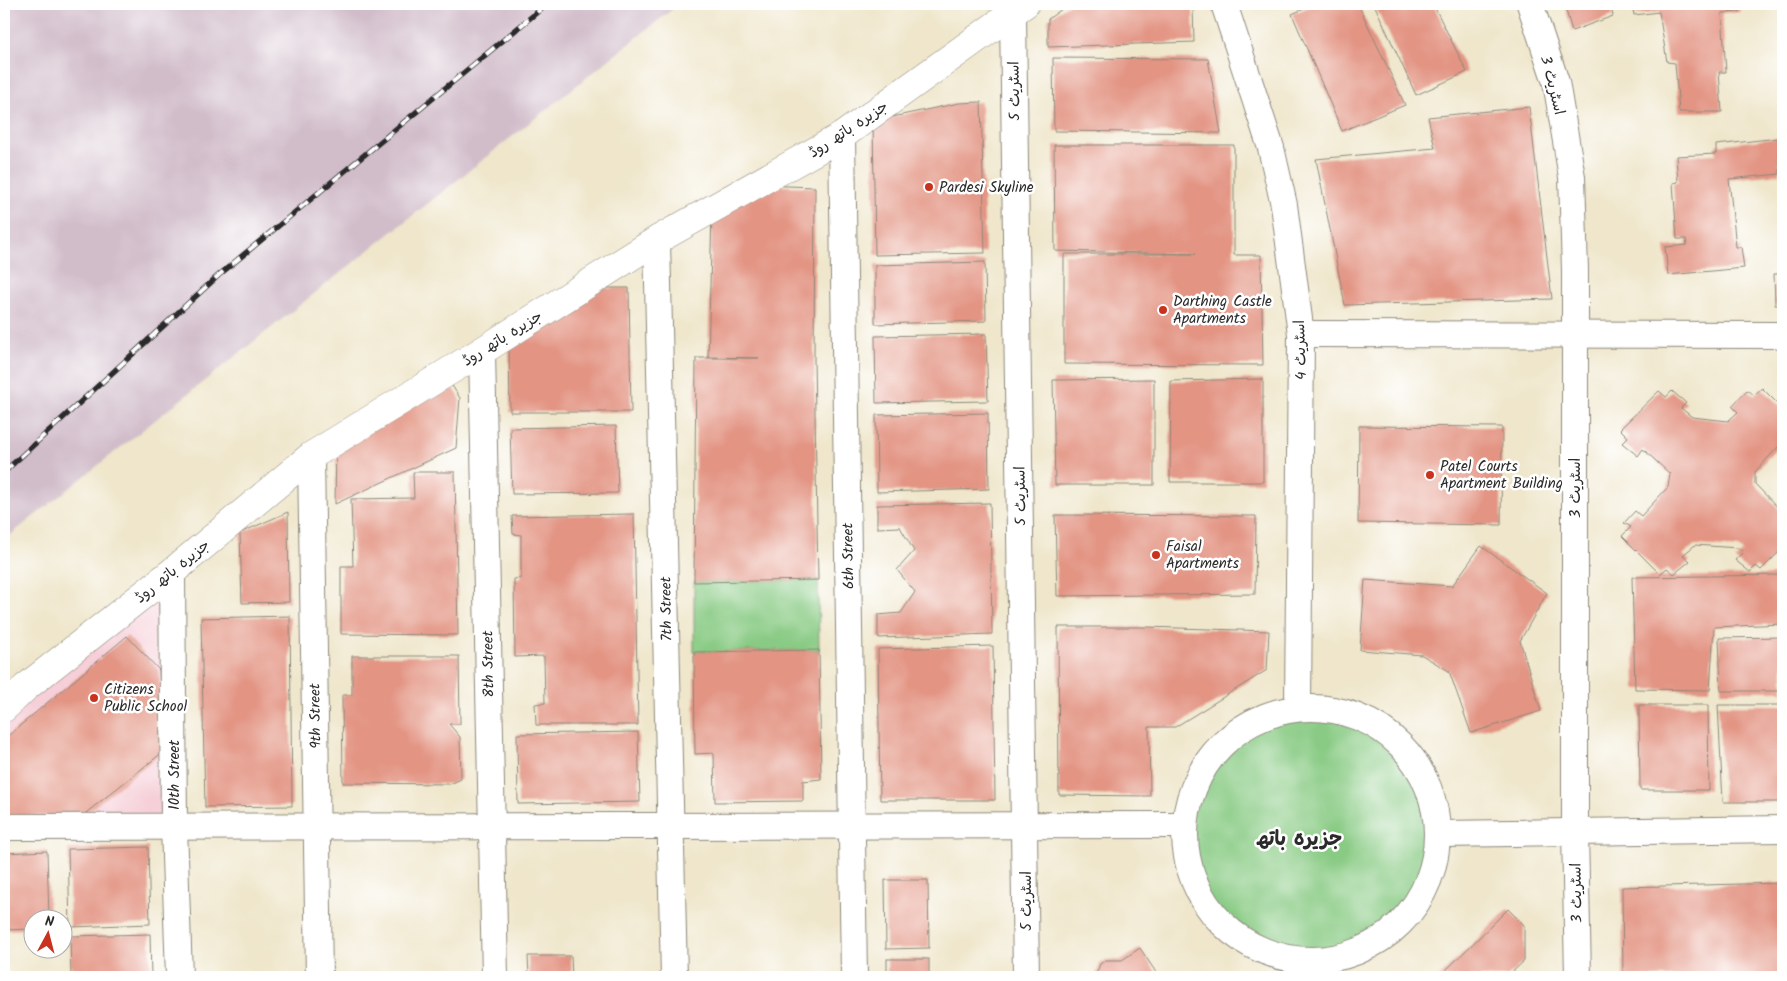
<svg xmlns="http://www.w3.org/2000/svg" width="1787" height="981" viewBox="0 0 1787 981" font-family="Kalam,'Playpen Sans Arabic',sans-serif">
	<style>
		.built { fill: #f6cfd8 }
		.industrial { fill: #d1bdca }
		.green { fill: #89cb84; stroke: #5a7b58 }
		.building { fill: #e39483 }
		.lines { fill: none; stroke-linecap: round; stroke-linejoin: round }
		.minor-casing { stroke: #8d887b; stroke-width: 28 }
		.tertiary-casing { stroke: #8d887b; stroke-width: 29 }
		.minor { stroke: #fff; stroke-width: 26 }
		.tertiary { stroke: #fff; stroke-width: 28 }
		.rail-casing { stroke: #2b2b2b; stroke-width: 5.5 }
		.rail { stroke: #fff; stroke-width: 4; stroke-dasharray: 11; stroke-linecap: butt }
		.poi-dot { fill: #c8321e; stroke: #fff; stroke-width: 2 }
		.labels { text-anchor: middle; stroke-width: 5; stroke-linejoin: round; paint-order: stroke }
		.street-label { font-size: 15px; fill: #2b2b2b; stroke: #fff }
		.poi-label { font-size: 15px; fill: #2b2b2b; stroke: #fff; text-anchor: start }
		.district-label { font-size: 20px; font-weight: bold; fill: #2b2b2b; stroke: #fff }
	</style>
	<rect width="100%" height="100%" fill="#fff"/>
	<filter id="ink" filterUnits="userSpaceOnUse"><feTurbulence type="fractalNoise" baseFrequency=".02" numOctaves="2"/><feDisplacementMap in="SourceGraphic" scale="10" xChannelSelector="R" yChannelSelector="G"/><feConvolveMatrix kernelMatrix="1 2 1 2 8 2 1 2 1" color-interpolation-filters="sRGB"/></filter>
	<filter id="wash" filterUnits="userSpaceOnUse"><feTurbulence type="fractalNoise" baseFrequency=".0096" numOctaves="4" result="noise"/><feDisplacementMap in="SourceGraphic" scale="20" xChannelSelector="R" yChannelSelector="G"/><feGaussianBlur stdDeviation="1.12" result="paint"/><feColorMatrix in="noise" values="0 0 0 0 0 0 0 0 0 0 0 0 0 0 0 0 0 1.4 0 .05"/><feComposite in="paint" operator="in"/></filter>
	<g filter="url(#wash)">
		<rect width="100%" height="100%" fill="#efe6cb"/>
		<polygon class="built" points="172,572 174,826 4,827 4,708"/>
		<polygon class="industrial" points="4,4 679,4 4,540"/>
		<g class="green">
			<polygon points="818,580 819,650 694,652 694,582"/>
			<circle cx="1311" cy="834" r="127"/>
		</g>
		<g id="blocks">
			<g class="building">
				<polygon points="1069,4 1192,4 1193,7 1194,42 1048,47 1048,19"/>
				<polygon points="1316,4 1358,4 1405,105 1342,131 1292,14"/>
				<polygon points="1374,4 1433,4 1467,72 1416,95"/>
				<polygon points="1564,4 1610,4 1613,16 1572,31"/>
				<polygon points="1632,4 1738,4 1740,12 1722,13 1726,72 1719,72 1722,112 1679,112 1675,63 1667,62 1659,12 1634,15"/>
				<polygon points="1053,58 1208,59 1221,133 1054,131"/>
				<polygon points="981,102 985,253 875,255 873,121 959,103"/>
				<polygon points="1529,107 1552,299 1345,305 1316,159 1435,148 1428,117"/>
				<polygon points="1778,138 1780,174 1729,179 1736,247 1741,247 1744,268 1668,275 1665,247 1687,245 1686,239 1677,239 1673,183 1678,182 1676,156 1716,154 1716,145"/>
				<polygon points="1054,145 1234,145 1234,255 1261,255 1263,365 1064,364 1064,254 1196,254 1055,251"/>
				<polygon points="760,185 815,187 814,359 818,580 694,582 696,358 759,358 708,357 712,214"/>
				<polygon points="985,262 986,321 875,324 875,265"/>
				<polygon points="1774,274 1783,274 1783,305 1775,305"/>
				<polygon points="601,288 629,288 631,412 510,412 509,347"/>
				<polygon points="986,334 988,401 876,403 875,336"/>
				<polygon points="1154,379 1154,485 1055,485 1053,380"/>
				<polygon points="1263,379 1263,482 1170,482 1171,381"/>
				<polygon points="449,381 460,398 456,448 335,504 336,446"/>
				<polygon points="1762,388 1783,409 1783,451 1778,447 1755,472 1755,484 1783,513 1783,548 1761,570 1756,566 1750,572 1735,560 1743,552 1738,548 1695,545 1683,555 1690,561 1674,574 1667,568 1660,574 1622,536 1631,527 1624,523 1635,511 1641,516 1668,487 1670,474 1643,449 1638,456 1622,443 1628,437 1620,429 1659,391 1666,397 1672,391 1686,403 1681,408 1692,417 1728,421 1738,412 1732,406 1747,390 1754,395"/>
				<polygon points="988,413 989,489 877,492 876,415"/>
				<polygon points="616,426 618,493 512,494 510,428"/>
				<polygon points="1359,426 1502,427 1501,525 1358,523"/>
				<polygon points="413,472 455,472 458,635 341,634 341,566 353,566 351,499 414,498"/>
				<polygon points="990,503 992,634 878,638 878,615 901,613 915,592 897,570 914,551 900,527 877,528 877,505"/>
				<polygon points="288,512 289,602 242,603 240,533"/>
				<polygon points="634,514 638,725 536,725 535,704 545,703 544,656 515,657 514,579 521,578 521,535 513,534 512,516"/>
				<polygon points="1055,515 1256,516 1255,594 1057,596"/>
				<polygon points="1481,546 1547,593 1520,641 1541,711 1471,733 1449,671 1422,655 1360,650 1365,580 1452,586"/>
				<polygon points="1783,575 1783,624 1714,627 1710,690 1635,689 1632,577"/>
				<polygon points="290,616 292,806 205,807 201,618"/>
				<polygon points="1058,627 1147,627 1269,631 1267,670 1175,727 1149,727 1150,796 1059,795"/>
				<polygon points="127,636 159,670 163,752 82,816 4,815 4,739"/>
				<polygon points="1783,637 1783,691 1721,691 1719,638"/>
				<polygon points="993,646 995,800 880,800 878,649"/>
				<polygon points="819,650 821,779 803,781 803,801 715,802 714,753 695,754 694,652"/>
				<polygon points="352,656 459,656 460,724 449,724 460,737 461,779 450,784 343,783 342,695 352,695"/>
				<polygon points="1639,705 1708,705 1709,790 1640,790"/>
				<polygon points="1718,705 1783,705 1783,802 1723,802"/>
				<polygon points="638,732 640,802 518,804 517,734"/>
				<polygon points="148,847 150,924 70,927 68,849"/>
				<polygon points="47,851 49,918 32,918 32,929 4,930 4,853"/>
				<polygon points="885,880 928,880 929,948 886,949"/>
				<polygon points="1783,883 1783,977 1623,977 1622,887"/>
				<polygon points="1508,909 1524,925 1524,961 1507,977 1439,977"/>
				<polygon points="150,934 151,977 71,977 70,936"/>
				<polygon points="1140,948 1159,977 1095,977 1100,964 1106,960 1122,960"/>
				<polygon points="528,956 571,956 572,977 529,977"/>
				<rect x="887" y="959" width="42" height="18"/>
			</g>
		</g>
	</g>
	<g filter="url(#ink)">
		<use href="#blocks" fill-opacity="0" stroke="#8d887b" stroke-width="1"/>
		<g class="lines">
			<defs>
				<g id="minor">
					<polyline points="1224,4 1271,148 1284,205 1301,334 1298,707"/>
					<polyline points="1530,4 1556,82 1572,177 1575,270 1575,832 1578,977"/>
					<polyline points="1013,14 1026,977"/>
					<polyline points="842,136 854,977"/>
					<polyline points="657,240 674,977"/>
					<polyline points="1301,334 1783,335"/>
					<polyline points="482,351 495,977"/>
					<polyline points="311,456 319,977"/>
					<polyline points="172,572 174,826 179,977"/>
					<circle cx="1311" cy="834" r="126"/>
					<polyline points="4,827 1183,825"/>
					<polyline points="1439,834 1783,829"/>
				</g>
				<polyline id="tertiary" points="4,708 26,687 172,572 311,456 482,351 657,240 842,136 1025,4"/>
			</defs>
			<use href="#minor" class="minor-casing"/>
			<use href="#tertiary" class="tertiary-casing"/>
			<use href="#minor" class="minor"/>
			<use href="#tertiary" class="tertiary"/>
			<defs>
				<polyline id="rail" points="4,472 219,275 547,4"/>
			</defs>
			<use href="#rail" class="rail-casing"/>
			<use href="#rail" class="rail"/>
		</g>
	</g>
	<g class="poi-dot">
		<circle cx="929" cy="187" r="5"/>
		<circle cx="1163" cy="310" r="5"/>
		<circle cx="1430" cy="475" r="5"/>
		<circle cx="1156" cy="555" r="5"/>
		<circle cx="94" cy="698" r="5"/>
	</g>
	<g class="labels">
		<g class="street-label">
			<text transform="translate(1553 85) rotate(76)" y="5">اسٹریٹ 3</text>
			<text transform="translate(1014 91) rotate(-91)" y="5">اسٹریٹ 5</text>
			<text transform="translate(848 129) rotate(-33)" y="5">جزیرہ باتھ روڈ</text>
			<text transform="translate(502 338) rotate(-32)" y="5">جزیرہ باتھ روڈ</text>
			<text transform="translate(1300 350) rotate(-92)" y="5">اسٹریٹ 4</text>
			<text transform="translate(1575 488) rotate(-90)" y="5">اسٹریٹ 3</text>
			<text transform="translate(1020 496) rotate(-91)" y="5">اسٹریٹ 5</text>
			<text transform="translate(848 556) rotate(-91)" y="5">6th Street</text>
			<text transform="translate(172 571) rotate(-39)" y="5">جزیرہ باتھ روڈ</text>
			<text transform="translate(666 609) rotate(-91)" y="5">7th Street</text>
			<text transform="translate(488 664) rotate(-91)" y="5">8th Street</text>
			<text transform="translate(315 716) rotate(-91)" y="5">9th Street</text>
			<text transform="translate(174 775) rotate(-90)" y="5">10th Street</text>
			<text transform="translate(1576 893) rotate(-91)" y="5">اسٹریٹ 3</text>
			<text transform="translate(1026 901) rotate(-90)" y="5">اسٹریٹ 5</text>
		</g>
		<g class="poi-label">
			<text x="939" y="192">Pardesi Skyline</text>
			<text x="1173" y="306">Darthing Castle<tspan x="1173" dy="17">Apartments</tspan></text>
			<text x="1440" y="471">Patel Courts<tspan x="1440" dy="17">Apartment Building</tspan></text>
			<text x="1166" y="551">Faisal<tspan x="1166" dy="17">Apartments</tspan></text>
			<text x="104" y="694">Citizens<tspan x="104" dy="17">Public School</tspan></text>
		</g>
		<g class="district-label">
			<text x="1299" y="845">جزیرہ باتھ</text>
		</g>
	</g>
	<rect width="1787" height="981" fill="none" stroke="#fff" stroke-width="20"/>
	<g transform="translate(48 934) rotate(7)"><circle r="24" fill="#ffffff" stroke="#aaaaaa"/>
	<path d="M0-4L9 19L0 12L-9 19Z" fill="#c8321e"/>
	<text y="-8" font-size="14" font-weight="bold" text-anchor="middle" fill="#2b2b2b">N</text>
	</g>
</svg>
